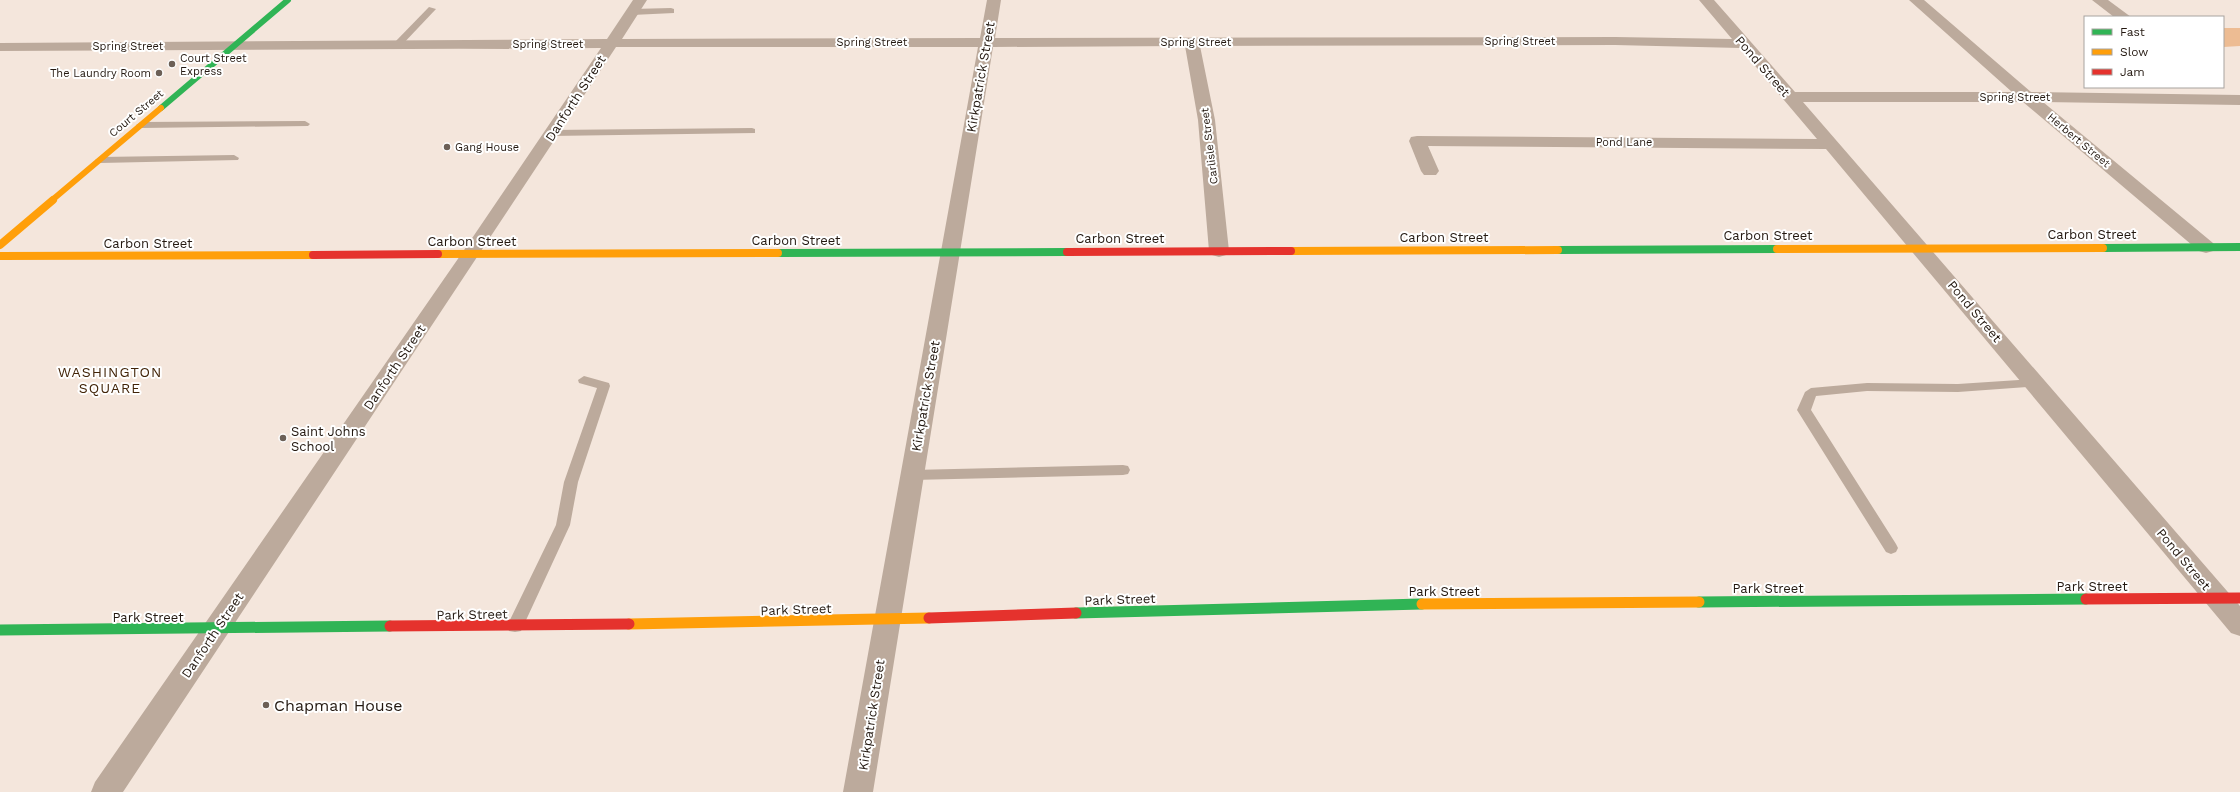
<svg xmlns="http://www.w3.org/2000/svg" width="2240" height="792" viewBox="0 0 2240 792" font-family="'Work Sans',sans-serif">
	<style>
		.forest { fill: #edbc93 }
		.lines { fill: none; stroke-linecap: round; stroke-linejoin: round }
		.lane { fill: #bcaa9c; fill-rule: evenodd }
		.street { fill: #bcaa9c; fill-rule: evenodd }
		.fast-far2 { stroke: #30b455; stroke-width: 6 }
		.fast-far1 { stroke: #30b455; stroke-width: 8 }
		.fast { stroke: #30b455; stroke-width: 11 }
		.slow-far2 { stroke: #ff9f0a; stroke-width: 6 }
		.slow-far1 { stroke: #ff9f0a; stroke-width: 8 }
		.slow { stroke: #ff9f0a; stroke-width: 11 }
		.jam-far1 { stroke: #e5322d; stroke-width: 8 }
		.jam { stroke: #e5322d; stroke-width: 11 }
		.poi-dot { fill: #6c6057; stroke: #fff; stroke-width: 1.5 }
		.labels { text-anchor: middle; stroke-width: 4; stroke-linejoin: round; paint-order: stroke }
		.far-street-label { font-size: 11px; fill: #231810; stroke: #fff }
		.far-poi-label { font-size: 11px; fill: #231810; stroke: #fff; text-anchor: start }
		.street-label { font-size: 13px; fill: #231810; stroke: #fff }
		.poi-label { font-size: 13px; fill: #231810; stroke: #fff; text-anchor: start }
		.neighbourhood-label { font-size: 14px; letter-spacing: 1px; fill: #412307; stroke: #fff }
		.near-poi-label { font-size: 16px; fill: #231810; stroke: #fff; text-anchor: start }
	</style>
	<rect width="100%" height="100%" fill="#f4e6dc"/>
	<polygon class="forest" points="2223,28 2240,28 2240,46 2223,47"/>
	<g class="lines">
		<g class="lane">
			<polygon points="429,7 436,9 400,47 394,47 394,43"/>
			<polygon points="671,8 674,9 674,13 632,15 628,12 632,9"/>
			<polygon points="305,121 310,124 308,126 141,128 136,125 141,122"/>
			<polygon points="752,128 755,129 755,133 551,136 546,133 551,130"/>
			<polygon points="234,155 239,158 238,160 100,163 95,160 100,157"/>
			<polygon points="584,376 609,383 610,386 578,482 570,525 521,631 515,632 509,631 507,626 556,525 564,482 597,388 579,383 578,380"/>
			<polygon points="2035,379 2040,380 2041,383 2040,386 1958,392 1867,391 1816,396 1811,410 1896,544 1898,548 1896,552 1891,554 1886,552 1797,410 1805,392 1811,388 1867,383 1958,384"/>
			<polygon points="1123,465 1128,466 1130,470 1128,474 1123,475 912,480 907,479 905,475 907,471 912,470"/>
		</g>
		<g class="street">
			<polygon points="633,0 647,0 622,39 980,38 987,0 1001,0 995,38 1615,37 1732,39 1699,0 1714,0 1795,92 2012,92 1909,0 1924,0 2031,92 2240,95 2240,105 2043,102 2213,243 2216,247 2213,251 2206,253 2199,251 2023,102 1803,102 2240,606 2240,636 2231,633 1826,149 1428,146 1439,171 1436,175 1424,175 1421,171 1409,141 1411,137 1417,136 1817,139 1740,48 1615,45 1200,46 1215,120 1229,251 1226,255 1219,257 1212,255 1209,251 1198,120 1185,46 993,47 873,792 843,792 978,47 616,47 123,792 91,792 95,782 462,253 601,48 0,51 0,43 607,39"/>
			<polygon points="2092,0 2108,0 2131,17 2114,17"/>
		</g>
		<polyline class="fast-far2" points="161,108 288,0"/>
		<g class="fast-far1">
			<polyline points="2103,248 2240,247"/>
			<polyline points="1558,250 1777,249"/>
			<polyline points="778,253 1067,252"/>
		</g>
		<g class="fast">
			<polyline points="1699,602 2086,599"/>
			<polyline points="1076,613 1422,604"/>
			<polyline points="0,630 390,626"/>
		</g>
		<polyline class="slow-far2" points="51,201 161,108"/>
		<g class="slow-far1">
			<polyline points="0,245 53,200"/>
			<polyline points="1777,249 2103,248"/>
			<polyline points="1291,251 1558,250"/>
			<polyline points="438,254 778,253"/>
			<polyline points="0,256 313,255"/>
		</g>
		<g class="slow">
			<polyline points="1422,604 1699,602"/>
			<polyline points="629,624 929,618"/>
		</g>
		<g class="jam-far1">
			<polyline points="1067,252 1291,251"/>
			<polyline points="313,255 438,254"/>
		</g>
		<g class="jam">
			<polyline points="2086,599 2240,598"/>
			<polyline points="929,618 1076,613"/>
			<polyline points="390,626 629,624"/>
		</g>
	</g>
	<g class="poi-dot">
		<circle cx="172" cy="64" r="4"/>
		<circle cx="159" cy="73" r="4"/>
		<circle cx="447" cy="147" r="4"/>
		<circle cx="283" cy="438" r="4"/>
		<circle cx="266" cy="705" r="4"/>
	</g>
	<g class="labels">
		<g class="far-street-label">
			<text x="1520" y="45">Spring Street</text>
			<text x="872" y="46">Spring Street</text>
			<text x="1196" y="46">Spring Street</text>
			<text x="548" y="48">Spring Street</text>
			<text x="128" y="50">Spring Street</text>
			<text x="2015" y="101">Spring Street</text>
			<text transform="translate(136 113) rotate(-40)" y="4">Court Street</text>
			<text transform="translate(2079 140) rotate(40)" y="4">Herbert Street</text>
			<text x="1624" y="146">Pond Lane</text>
			<text transform="translate(1209 146) rotate(-97)" y="4">Carlisle Street</text>
		</g>
		<g class="far-poi-label">
			<text x="180" y="62">Court Street<tspan x="180" dy="13">Express</tspan></text>
			<text x="151" y="77" text-anchor="end">The Laundry Room</text>
			<text x="455" y="151">Gang House</text>
		</g>
		<g class="street-label">
			<text transform="translate(1763 66) rotate(49)" y="5">Pond Street</text>
			<text transform="translate(980 77) rotate(-80)" y="5">Kirkpatrick Street</text>
			<text transform="translate(575 98) rotate(-57)" y="5">Danforth Street</text>
			<text x="2092" y="239">Carbon Street</text>
			<text x="1768" y="240">Carbon Street</text>
			<text x="1444" y="242">Carbon Street</text>
			<text x="1120" y="243">Carbon Street</text>
			<text x="796" y="245">Carbon Street</text>
			<text x="472" y="246">Carbon Street</text>
			<text x="148" y="248">Carbon Street</text>
			<text transform="translate(1975 311) rotate(50)" y="5">Pond Street</text>
			<text transform="translate(394 367) rotate(-56)" y="5">Danforth Street</text>
			<text transform="translate(925 396) rotate(-80)" y="5">Kirkpatrick Street</text>
			<text transform="translate(2184 559) rotate(50)" y="5">Pond Street</text>
			<text x="2092" y="591">Park Street</text>
			<text x="1768" y="593">Park Street</text>
			<text x="1444" y="596">Park Street</text>
			<text transform="translate(1120 599) rotate(-2)" y="5">Park Street</text>
			<text transform="translate(796 609) rotate(-2)" y="5">Park Street</text>
			<text transform="translate(472 614) rotate(-1)" y="5">Park Street</text>
			<text x="148" y="622">Park Street</text>
			<text transform="translate(212 635) rotate(-56)" y="5">Danforth Street</text>
			<text transform="translate(871 715) rotate(-81)" y="5">Kirkpatrick Street</text>
		</g>
		<g class="poi-label">
			<text x="291" y="436">Saint Johns<tspan x="291" dy="15">School</tspan></text>
		</g>
		<g class="neighbourhood-label">
			<text x="110" y="377">WASHINGTON<tspan x="110" dy="16">SQUARE</tspan></text>
		</g>
		<g class="near-poi-label">
			<text x="274" y="711">Chapman House</text>
		</g>
	</g>
	<rect x="2084" y="16" width="140" height="72" fill="#ffffff" stroke="#a7a39f"/>
	<rect x="2092" y="29" width="20" height="6" fill="#30b455" stroke="#a7a39f"/>
	<text x="2120" y="36" font-size="12" fill="#231810">Fast</text>
	<rect x="2092" y="49" width="20" height="6" fill="#ff9f0a" stroke="#a7a39f"/>
	<text x="2120" y="56" font-size="12" fill="#231810">Slow</text>
	<rect x="2092" y="69" width="20" height="6" fill="#e5322d" stroke="#a7a39f"/>
	<text x="2120" y="76" font-size="12" fill="#231810">Jam</text>
</svg>
